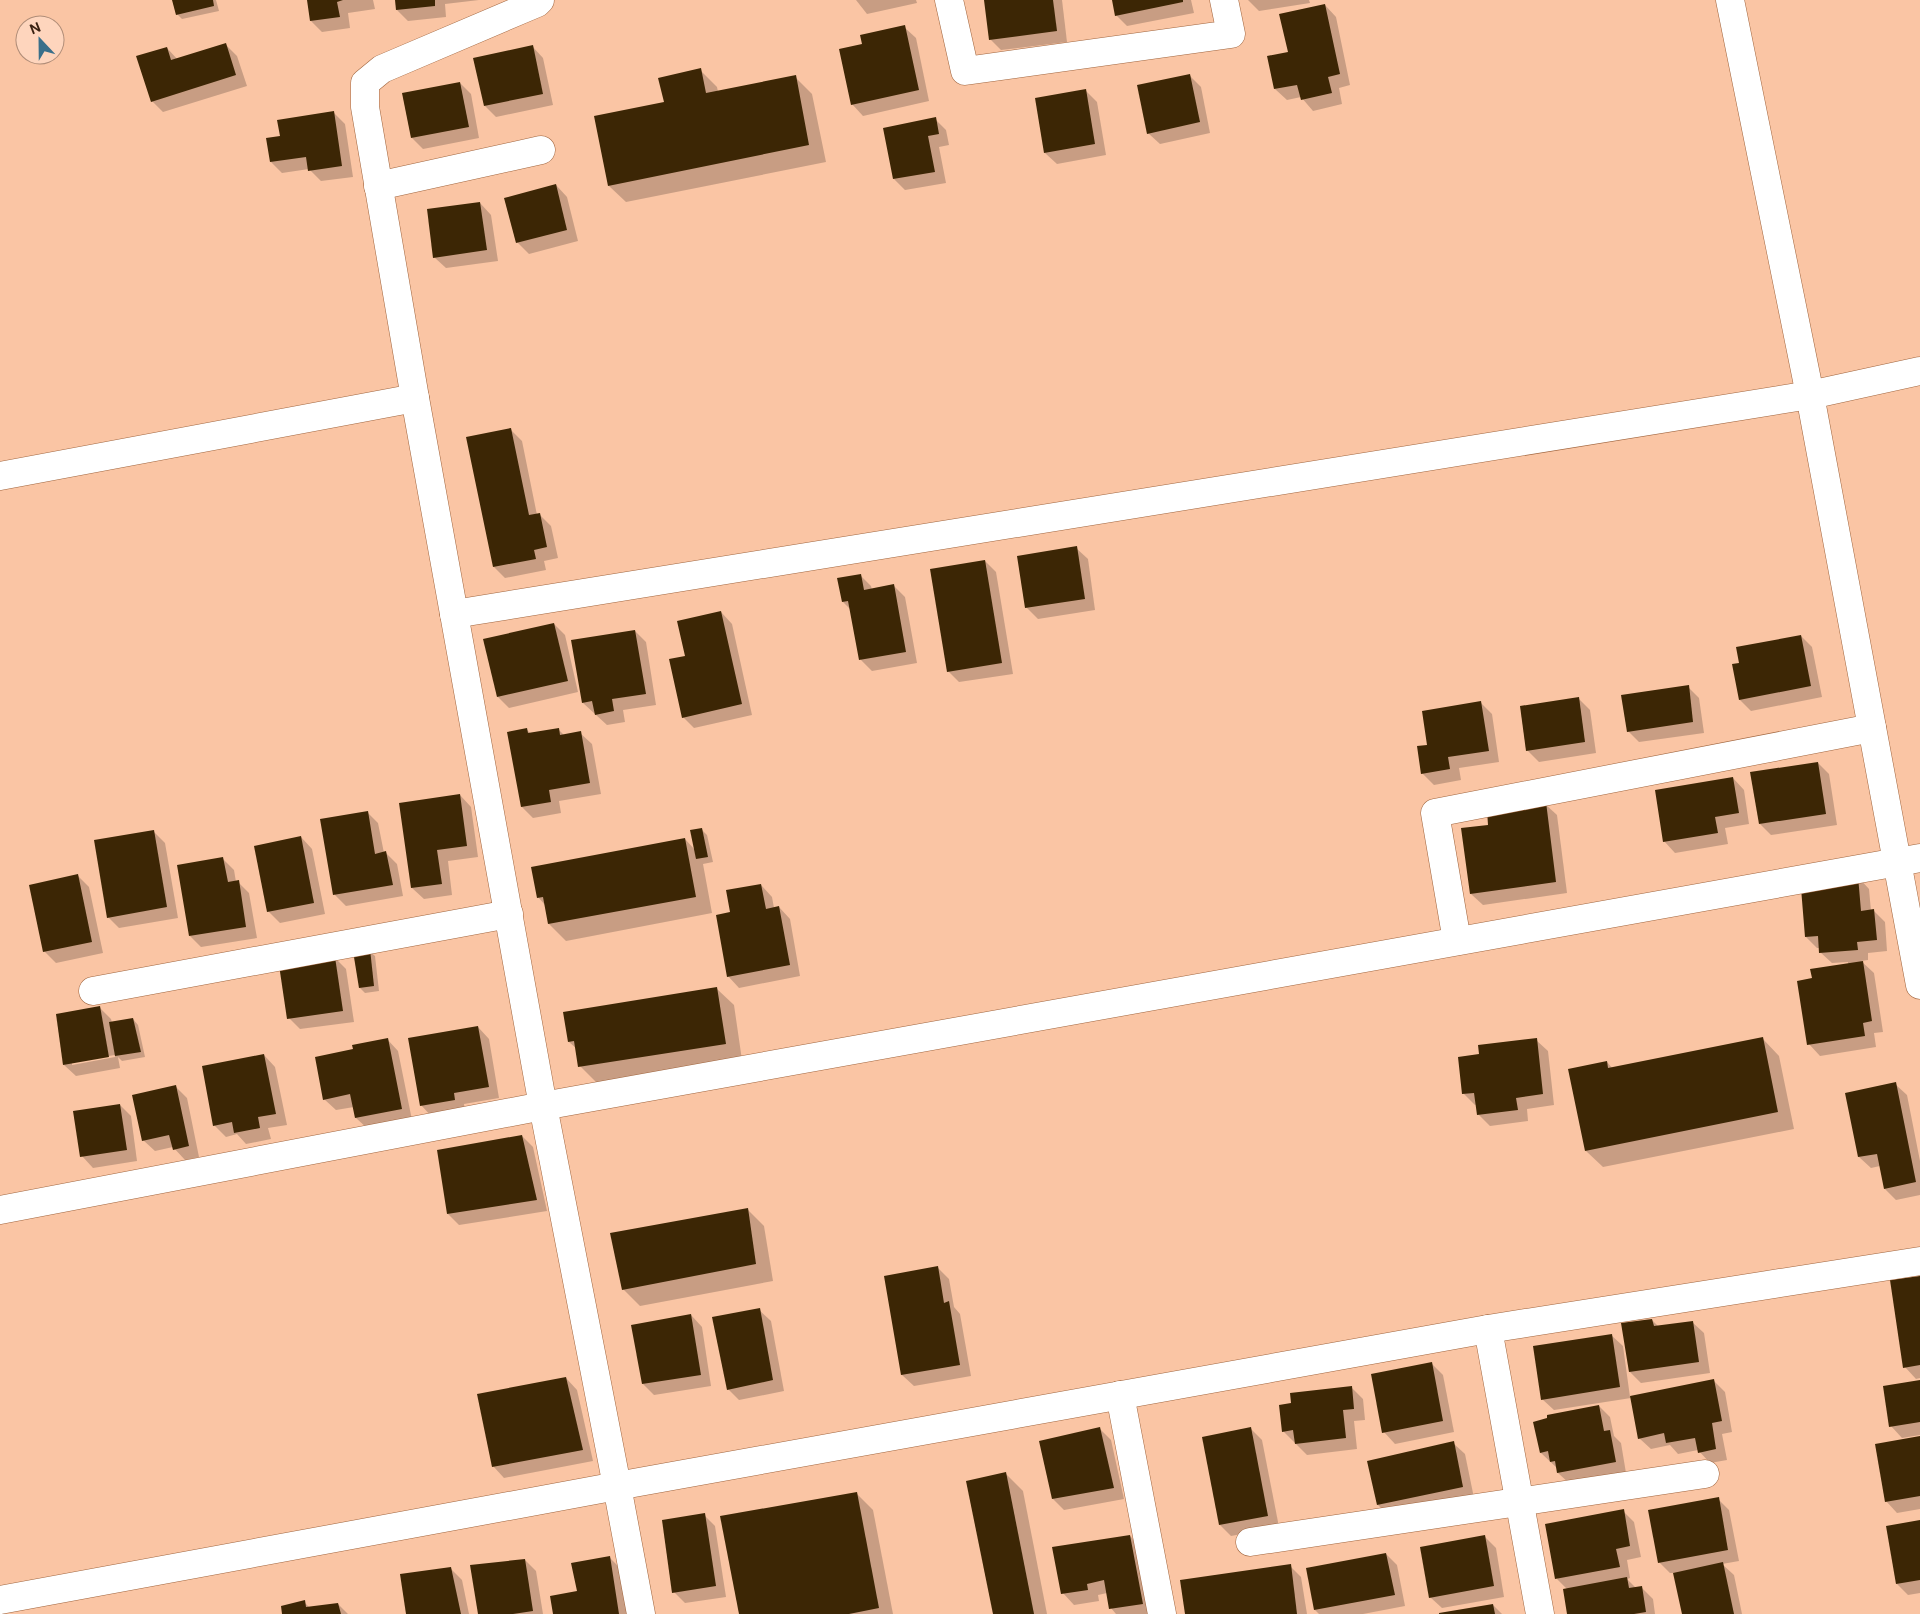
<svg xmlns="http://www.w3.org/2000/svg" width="1920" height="1614" viewBox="0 0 1920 1614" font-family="'DM Sans',sans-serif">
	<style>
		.shadow { fill: #0003; fill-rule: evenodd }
		.building { fill: #3c2605 }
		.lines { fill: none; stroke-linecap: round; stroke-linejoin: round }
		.minor-casing { stroke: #a0653e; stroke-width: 29 }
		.minor { stroke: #fff; stroke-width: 28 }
	</style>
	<rect width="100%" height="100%" fill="#fac5a4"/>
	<g class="shadow">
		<polygon points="173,0 216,0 219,11 182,19 177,14"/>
		<polygon points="308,0 373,0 375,9 348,13 350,28 322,32 311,21"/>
		<polygon points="396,0 479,0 445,4 446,17 408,21 397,10"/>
		<polygon points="856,0 916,0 917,3 867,14"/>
		<polygon points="985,0 1062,0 1067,42 1001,50 990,39"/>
		<polygon points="1113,0 1191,0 1194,13 1127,26 1116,15"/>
		<polygon points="1248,0 1309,0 1310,3 1259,11"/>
		<polygon points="1325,5 1336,17 1350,85 1339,88 1342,104 1313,111 1301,97 1287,100 1275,89 1269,57 1289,53"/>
		<polygon points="904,27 916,38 929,101 863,116 852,104 864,45"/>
		<polygon points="226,45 237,56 247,86 163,112 152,101 167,48 178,60"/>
		<polygon points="532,46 543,58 553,105 496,117 485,106"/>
		<polygon points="700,70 717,87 718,92 795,77 812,94 826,162 626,202 609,186 666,103"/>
		<polygon points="1189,75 1201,87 1210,133 1160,144 1148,133"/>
		<polygon points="460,83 471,94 479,138 423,149 412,138"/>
		<polygon points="1085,90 1097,102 1106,155 1057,164 1045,153"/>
		<polygon points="334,113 345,124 353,177 321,181 309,169 282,173 271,162 281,137"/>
		<polygon points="935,119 946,130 949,145 939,147 946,183 905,190 894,179"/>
		<polygon points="556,185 567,197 578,241 529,254 517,242"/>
		<polygon points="480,203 491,215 498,261 446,268 434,257"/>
		<polygon points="510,429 522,441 537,515 540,515 551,526 558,558 544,561 546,570 505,578 494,567"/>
		<polygon points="1076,548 1088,559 1095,610 1038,619 1026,607"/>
		<polygon points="985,561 996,572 1013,674 959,682 948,671"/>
		<polygon points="860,575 871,586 872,590 894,586 905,597 917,663 872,671 861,660 851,610 843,602"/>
		<polygon points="721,612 732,624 752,715 694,728 683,717 686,657"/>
		<polygon points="554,624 565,635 578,692 509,708 498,697"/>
		<polygon points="635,631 646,642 656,705 623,710 625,722 607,725 583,703"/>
		<polygon points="1801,636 1812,647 1822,697 1751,711 1740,700 1740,664"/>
		<polygon points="1688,687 1699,698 1704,733 1639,742 1628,731"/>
		<polygon points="1578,698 1590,710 1596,753 1539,762 1527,750"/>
		<polygon points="1481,703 1492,714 1499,762 1459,768 1461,780 1434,785 1422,773 1429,746"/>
		<polygon points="526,729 531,734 558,729 565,736 580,733 592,744 601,794 559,801 561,813 533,818 522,807"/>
		<polygon points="1818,763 1829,774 1837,825 1771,835 1760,824"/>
		<polygon points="1733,778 1744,790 1749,824 1725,828 1728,844 1675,853 1664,841"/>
		<polygon points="460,795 471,807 478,857 448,861 452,895 424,899 412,888"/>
		<polygon points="1545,804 1557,815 1567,893 1483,905 1471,894 1490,826"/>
		<polygon points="367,812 378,823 384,853 386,853 397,864 403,896 346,906 335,895 321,820"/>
		<polygon points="701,829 707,835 713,862 703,864 712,913 566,941 549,924 545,905 538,897 685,839 695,850"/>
		<polygon points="153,831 165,843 178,918 119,928 108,917"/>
		<polygon points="301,837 312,849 325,914 280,923 268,911"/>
		<polygon points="223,859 234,870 236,882 238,882 249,893 257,938 201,947 190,936"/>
		<polygon points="77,875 89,887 103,953 56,963 44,951"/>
		<polygon points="1858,877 1869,889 1871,911 1874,911 1885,922 1887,951 1868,953 1868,960 1861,961 1874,973 1883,1032 1874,1033 1876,1047 1820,1056 1809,1044 1813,979 1848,964 1848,962 1832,963 1820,952 1820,948 1817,948 1806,937"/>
		<polygon points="761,885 772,897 774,908 779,907 790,919 800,976 739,988 728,976 732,913"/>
		<polygon points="369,951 375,956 379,991 365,993 360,988"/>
		<polygon points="335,958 346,969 354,1022 300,1029 289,1018"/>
		<polygon points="717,989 734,1005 742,1060 597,1083 580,1066 577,1049 569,1042 565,1013"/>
		<path d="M100,1008l11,11 1,4 21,-4 5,6 7,32 -23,4 -4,-4 2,11 -44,8 -12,-11zM115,1055v2l-43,8v-3z"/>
		<polygon points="478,1027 489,1039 499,1098 464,1104 465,1111 432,1117 421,1105"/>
		<polygon points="387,1039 398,1051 412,1120 368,1129 356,1118 354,1107 336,1110 324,1099 354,1050"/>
		<polygon points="1763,1039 1779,1056 1794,1129 1603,1167 1586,1151 1607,1062 1613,1069"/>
		<polygon points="1536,1040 1548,1051 1554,1105 1527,1109 1528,1121 1490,1126 1478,1114 1477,1104 1475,1105 1463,1093 1480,1055"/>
		<polygon points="264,1055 275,1067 287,1125 268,1128 271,1139 246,1144 237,1134 226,1137 214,1125"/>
		<polygon points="1895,1084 1907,1095 1920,1161 1920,1195 1896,1200 1885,1189 1880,1166 1871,1168 1859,1157 1847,1094"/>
		<polygon points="176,1087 187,1098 199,1157 185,1160 173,1147 155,1151 143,1140"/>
		<polygon points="120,1105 131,1116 137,1161 93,1168 82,1156"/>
		<polygon points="522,1136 533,1147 547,1211 459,1225 448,1214"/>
		<polygon points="747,1209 764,1226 773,1281 640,1306 623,1289"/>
		<polygon points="938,1268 949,1279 954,1307 960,1314 971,1376 914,1386 902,1375 886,1277"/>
		<polygon points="1920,1277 1920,1378 1916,1379 1905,1367"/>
		<polygon points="759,1310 771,1321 784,1391 739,1400 728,1389"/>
		<polygon points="691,1315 702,1327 711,1386 654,1395 643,1384"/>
		<polygon points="1652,1320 1659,1327 1692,1322 1704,1333 1710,1373 1641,1383 1630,1372"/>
		<polygon points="1611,1335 1623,1346 1630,1397 1714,1381 1725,1392 1732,1432 1722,1434 1727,1460 1710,1463 1698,1450 1678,1454 1670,1445 1651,1449 1639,1438 1631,1398 1554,1410 1542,1399"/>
		<polygon points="1432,1364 1443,1375 1454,1432 1395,1444 1384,1432"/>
		<polygon points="566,1378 577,1390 593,1461 504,1478 493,1466"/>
		<polygon points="1920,1381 1920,1435 1902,1438 1891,1426"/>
		<polygon points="1351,1387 1363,1399 1365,1420 1354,1421 1357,1449 1307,1455 1283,1431"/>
		<polygon points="1599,1406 1610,1417 1614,1436 1621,1443 1626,1473 1570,1484 1558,1473 1557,1468 1541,1453 1535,1423"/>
		<polygon points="1250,1428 1262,1440 1279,1527 1231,1536 1220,1525"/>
		<polygon points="1100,1429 1111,1440 1124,1499 1064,1510 1053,1499"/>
		<polygon points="1920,1438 1920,1509 1897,1513 1886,1501"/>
		<polygon points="1453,1443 1465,1454 1474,1498 1389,1516 1378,1505"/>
		<polygon points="1006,1474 1023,1491 1047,1614 994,1614"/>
		<polygon points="856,1493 873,1510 893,1614 740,1614"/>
		<polygon points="1718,1499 1729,1510 1739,1561 1722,1564 1734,1575 1742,1614 1683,1614 1674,1573 1670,1573 1659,1562"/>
		<polygon points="1623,1511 1634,1522 1641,1557 1627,1560 1630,1578 1627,1579 1636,1588 1641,1587 1653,1599 1655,1614 1569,1614 1567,1589 1557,1579"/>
		<polygon points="704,1515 715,1526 726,1597 685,1603 674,1592"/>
		<polygon points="1920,1521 1920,1593 1908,1595 1897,1584"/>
		<polygon points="1130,1536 1141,1547 1153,1614 1116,1614 1111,1608 1107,1593 1098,1595 1099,1601 1074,1605 1063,1593"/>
		<polygon points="1485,1537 1496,1548 1504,1597 1442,1608 1430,1597"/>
		<polygon points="1386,1554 1397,1565 1405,1606 1363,1614 1319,1614 1315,1610 1307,1569"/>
		<polygon points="610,1558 621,1569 628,1614 554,1614 578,1592"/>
		<polygon points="525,1560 536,1571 543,1614 479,1614"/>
		<polygon points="1290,1566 1301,1577 1307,1614 1186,1614"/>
		<polygon points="451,1569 462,1580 469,1614 407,1614"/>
		<polygon points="304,1602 310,1608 338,1604 348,1614 284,1614"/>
		<polygon points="1493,1605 1502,1614 1441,1614"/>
	</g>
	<g class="building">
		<polygon points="172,0 213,0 214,6 176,15"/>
		<polygon points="307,0 343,0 337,2 340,17 310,21"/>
		<polygon points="395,0 435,0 435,6 396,10"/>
		<polygon points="984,0 1053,0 1057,31 989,40"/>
		<polygon points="1112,0 1183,0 1183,2 1115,16"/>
		<polygon points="1325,4 1340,74 1328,77 1332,93 1301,100 1297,85 1274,89 1267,56 1288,52 1279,14"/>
		<polygon points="905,25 919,90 851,105 839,49 862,44 860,35"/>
		<polygon points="226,43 236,75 151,102 136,56 167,47 171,60"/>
		<polygon points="533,45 543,94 484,106 473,58"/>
		<polygon points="701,68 706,93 796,75 809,145 608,186 594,116 664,102 658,78"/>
		<polygon points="1190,74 1200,122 1147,134 1137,85"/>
		<polygon points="460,82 469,127 411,138 402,93"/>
		<polygon points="1086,89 1095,144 1044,153 1035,98"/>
		<polygon points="334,111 342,166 308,171 306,157 270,162 266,138 280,136 277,120"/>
		<polygon points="936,117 939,134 928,136 935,172 893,179 883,128"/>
		<polygon points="556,184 567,230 516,243 504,198"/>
		<polygon points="480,202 487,250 433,258 427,209"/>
		<polygon points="511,428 529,515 540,513 547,547 534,550 536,559 493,567 466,437"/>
		<polygon points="1077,546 1085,599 1025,608 1017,556"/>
		<polygon points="985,560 1002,663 947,672 930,569"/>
		<polygon points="861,574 864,590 894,584 906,652 859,660 848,601 842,602 837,578"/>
		<polygon points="721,611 742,704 682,718 669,659 685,656 677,621"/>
		<polygon points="554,623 568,681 497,697 483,639"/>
		<polygon points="635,630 646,694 612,699 614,711 595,715 592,701 582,703 571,640"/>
		<polygon points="1801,635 1811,686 1739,700 1732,664 1739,663 1736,647"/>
		<polygon points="1689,685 1693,722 1627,732 1621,695"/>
		<polygon points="1579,697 1585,742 1526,751 1520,706"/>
		<polygon points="1481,701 1489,751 1448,757 1450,769 1421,774 1417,746 1427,745 1422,711"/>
		<polygon points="527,728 528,733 559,728 560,735 581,731 590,783 549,790 551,802 521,807 507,732"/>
		<polygon points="1818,762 1826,814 1759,824 1750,772"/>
		<polygon points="1733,777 1739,813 1715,817 1718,833 1663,842 1655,790"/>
		<polygon points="460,794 467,846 437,850 442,884 411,888 399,803"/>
		<polygon points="1546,802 1556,882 1470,894 1461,828 1488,825 1487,810"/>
		<polygon points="368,811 375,854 386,851 393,885 333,895 320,819"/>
		<polygon points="702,828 708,857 696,859 690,830"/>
		<polygon points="154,830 167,907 107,918 94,840"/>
		<polygon points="301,836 314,903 267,912 254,846"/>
		<polygon points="685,838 696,897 548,924 543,897 537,898 531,867"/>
		<polygon points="223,857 228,882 239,880 246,927 189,936 177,865"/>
		<polygon points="78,874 92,942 43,952 29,885"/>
		<polygon points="1858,876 1861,911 1874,909 1877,940 1857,942 1858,950 1819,953 1818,936 1805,937 1801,888"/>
		<polygon points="761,884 766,909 779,906 790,965 727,977 716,915 730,912 726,890"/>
		<polygon points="370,949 374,986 359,988 353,951"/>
		<polygon points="335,957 343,1011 287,1019 279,965"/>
		<polygon points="1863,961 1872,1021 1863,1023 1865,1036 1807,1045 1797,981 1812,978 1810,969"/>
		<polygon points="717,987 726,1044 578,1067 574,1041 568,1042 563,1012"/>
		<polygon points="100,1006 109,1057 63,1065 56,1014"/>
		<polygon points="133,1018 141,1052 115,1056 109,1022"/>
		<polygon points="478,1026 489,1087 454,1093 455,1100 420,1106 408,1038"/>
		<polygon points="1763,1037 1778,1112 1585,1151 1568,1069 1607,1061 1608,1068"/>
		<polygon points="388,1038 402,1109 355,1118 350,1094 323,1100 315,1057 353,1049 352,1045"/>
		<polygon points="1537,1038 1543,1094 1516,1098 1518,1110 1477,1115 1474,1093 1462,1094 1458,1057 1479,1054 1478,1045"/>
		<polygon points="264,1054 276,1114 258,1117 260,1128 234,1133 232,1122 213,1126 202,1066"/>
		<polygon points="1896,1082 1916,1182 1884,1189 1877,1154 1858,1157 1845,1093"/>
		<polygon points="176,1085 189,1146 173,1150 169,1135 142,1141 132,1095"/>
		<polygon points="120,1104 127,1150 80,1157 73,1111"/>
		<polygon points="522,1135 537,1200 447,1214 437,1150"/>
		<polygon points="748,1208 756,1264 622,1290 610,1233"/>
		<polygon points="938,1266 944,1303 949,1301 960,1365 901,1375 884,1276"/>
		<polygon points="1920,1276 1920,1365 1903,1368 1890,1280"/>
		<polygon points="760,1308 773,1380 727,1390 712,1317"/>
		<polygon points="691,1314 701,1375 642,1384 631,1325"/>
		<polygon points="1652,1319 1654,1326 1693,1321 1699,1362 1629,1372 1621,1323"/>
		<polygon points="1612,1334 1620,1387 1541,1400 1533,1346"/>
		<polygon points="1432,1362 1443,1421 1382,1433 1371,1374"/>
		<polygon points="566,1377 583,1450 492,1467 477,1394"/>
		<polygon points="1714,1379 1722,1421 1712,1423 1716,1449 1698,1453 1695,1438 1666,1443 1664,1433 1638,1439 1630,1396"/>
		<polygon points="1920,1380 1920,1422 1889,1427 1883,1386"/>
		<polygon points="1352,1386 1354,1409 1343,1410 1346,1438 1295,1444 1293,1430 1282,1432 1279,1405 1291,1403 1290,1393"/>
		<polygon points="1599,1405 1604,1431 1610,1430 1616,1462 1557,1473 1555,1461 1550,1462 1548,1451 1540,1453 1533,1422 1547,1418 1547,1415"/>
		<polygon points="1100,1427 1114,1488 1052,1499 1039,1441"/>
		<polygon points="1251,1427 1268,1516 1219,1525 1202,1437"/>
		<polygon points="1920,1436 1920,1496 1885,1502 1875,1444"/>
		<polygon points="1454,1441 1463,1487 1377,1505 1367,1461"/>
		<polygon points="1006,1472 1034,1614 993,1614 966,1481"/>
		<polygon points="857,1492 879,1608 849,1614 739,1614 720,1516"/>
		<polygon points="1719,1497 1728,1550 1658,1563 1648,1510"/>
		<polygon points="1624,1509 1630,1546 1616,1549 1620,1567 1555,1579 1545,1524"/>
		<polygon points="705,1513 716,1586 672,1593 662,1520"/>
		<polygon points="1920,1520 1920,1580 1896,1584 1886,1526"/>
		<polygon points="1130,1535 1143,1604 1109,1609 1104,1580 1087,1584 1088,1590 1061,1594 1052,1547"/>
		<polygon points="1485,1535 1494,1586 1429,1598 1420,1547"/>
		<polygon points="1386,1553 1395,1595 1314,1610 1306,1568"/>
		<polygon points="610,1556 619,1614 553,1614 550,1596 577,1591 571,1563"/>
		<polygon points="525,1559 533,1611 513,1614 478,1614 470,1565"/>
		<polygon points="1723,1562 1734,1614 1682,1614 1673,1573"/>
		<polygon points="1291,1564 1297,1614 1185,1614 1180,1580"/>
		<polygon points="451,1567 461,1614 406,1614 400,1574"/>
		<polygon points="1627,1577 1629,1588 1642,1586 1646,1612 1634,1614 1567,1614 1563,1589"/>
		<polygon points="305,1600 306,1607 338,1603 341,1614 282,1614 281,1606"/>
		<polygon points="1493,1604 1495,1614 1439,1614 1439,1613"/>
	</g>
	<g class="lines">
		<defs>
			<g id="minor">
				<polyline points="540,0 537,3 382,69 365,83 365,107 415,398 543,1106 617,1486 641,1614"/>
				<polyline points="949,0 965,71 1231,34 1224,0"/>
				<polyline points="1730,0 1810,395 1920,985"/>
				<polyline points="378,186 541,150"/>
				<polyline points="0,476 415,398"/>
				<polyline points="454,614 1810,395 1920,371"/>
				<polyline points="1457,941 1435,813 1872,728"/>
				<polyline points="93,991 509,914"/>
				<polyline points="0,1210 543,1106 1920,858"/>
				<polyline points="1488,1329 1540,1614"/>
				<polyline points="1120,1395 1162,1614"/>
				<polyline points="1250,1542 1705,1474"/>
				<polyline points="0,1600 617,1486 1488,1329 1920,1261"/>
			</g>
		</defs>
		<use href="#minor" class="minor-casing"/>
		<use href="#minor" class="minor"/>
	</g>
	<g transform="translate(40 40) rotate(338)"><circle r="24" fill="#fed5bd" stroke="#b08d78"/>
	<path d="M0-4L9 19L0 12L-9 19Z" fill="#396f8a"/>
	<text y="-8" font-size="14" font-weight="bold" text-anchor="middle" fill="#3a2111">N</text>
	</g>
</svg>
